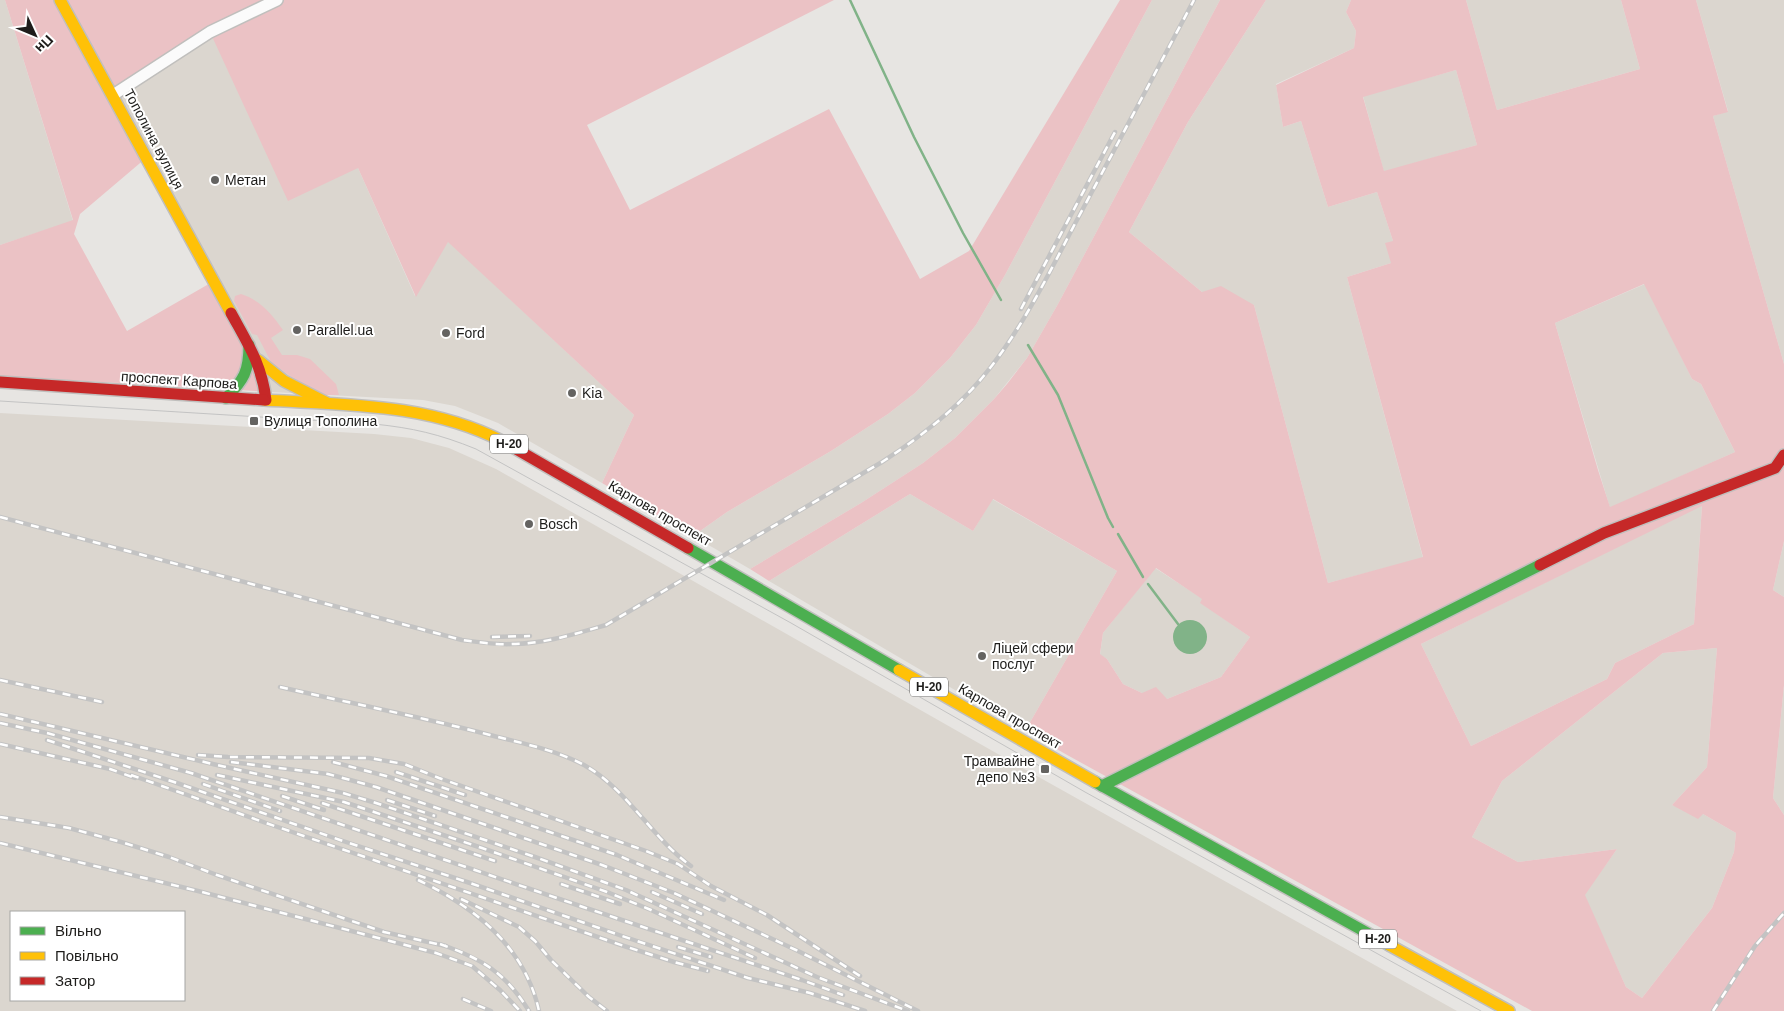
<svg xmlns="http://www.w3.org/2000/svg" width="1784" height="1011" viewBox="0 0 1784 1011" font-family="Arial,sans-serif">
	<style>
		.built { fill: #dbd6cf; fill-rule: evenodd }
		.green { fill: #ebc2c5; fill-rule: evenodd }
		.water { fill: #81b388 }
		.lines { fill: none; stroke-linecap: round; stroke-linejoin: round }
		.stream { stroke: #81b388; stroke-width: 2.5 }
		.street-casing { stroke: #c0bfbd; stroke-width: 14 }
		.fast-casing { stroke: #c0bfbd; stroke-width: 14 }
		.slow-casing { stroke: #c0bfbd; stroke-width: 14 }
		.jam-casing { stroke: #c0bfbd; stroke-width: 14 }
		.street { stroke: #fbfbfb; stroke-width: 11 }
		.fast { stroke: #4caf50; stroke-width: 11 }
		.slow { stroke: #ffc107; stroke-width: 11 }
		.jam { stroke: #c62828; stroke-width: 11 }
		.tram { stroke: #c3c3c3; stroke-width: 1 }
		.rail-casing { stroke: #c3c3c3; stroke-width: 4.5 }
		.rail { stroke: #fff; stroke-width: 2.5; stroke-dasharray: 8; stroke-linecap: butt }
		.poi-dot { fill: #646361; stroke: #fff; stroke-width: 2 }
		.labels { text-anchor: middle; stroke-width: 4; stroke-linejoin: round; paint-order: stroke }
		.shield { fill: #fff; stroke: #62615f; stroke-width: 1 }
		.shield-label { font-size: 12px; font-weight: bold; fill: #1e1d1b }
		.street-label { font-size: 14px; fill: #1e1d1b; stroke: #fff }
		.poi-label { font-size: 14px; fill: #1e1d1b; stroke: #fff; text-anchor: start }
	</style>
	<rect width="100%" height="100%" fill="#e7e5e2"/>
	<g class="built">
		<polygon points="0,0 5,0 73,221 0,245"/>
		<polygon points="1152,0 1220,0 1058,304 1027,358 994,399 955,438 923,463 861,503 750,569 693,536 727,512 831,451 888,414 915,393 950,358 976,325 1005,275"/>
		<polygon points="1266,0 1351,0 1346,12 1356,31 1354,48 1276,84 1283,127 1301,121 1328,207 1377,192 1393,241 1391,263 1347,277 1423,558 1328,583 1254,305 1202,292 1129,232 1188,122"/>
		<polygon points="1466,0 1621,0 1640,69 1497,110"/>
		<polygon points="1696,0 1784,0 1784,364 1713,116 1728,111"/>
		<polygon points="210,32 358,168 415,296 448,241 634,415 602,483 498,423 455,406 423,400 272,392 113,95"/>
		<polygon points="1456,70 1477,145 1384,172 1363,96"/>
		<polygon points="1645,284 1692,379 1701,384 1735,452 1610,508 1555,323"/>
		<path d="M0,413l374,21 37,4 38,10 47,21 523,297 438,245h-1457zM11,912h173v88h-173z"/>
		<polygon points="910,494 973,531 992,499 1117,571 1025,731 769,581"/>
		<polygon points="1702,505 1694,624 1615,663 1607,679 1471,746 1421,644"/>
		<polygon points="1784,541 1784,597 1773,590"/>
		<polygon points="1155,568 1203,599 1201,603 1250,637 1221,677 1167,699 1142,693 1123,684 1107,659 1100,655 1103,633"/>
		<polygon points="1717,648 1707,767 1672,805 1703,814 1736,833 1734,852 1712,908 1642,998 1626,987 1584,895 1617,849 1518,862 1472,837 1502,781 1663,653"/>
		<polygon points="1784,685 1784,815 1773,798"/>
	</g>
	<g class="green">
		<polygon points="5,0 834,0 587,125 630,210 829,109 920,279 969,251 1120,0 1152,0 1005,275 976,325 950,358 915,393 888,414 831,451 727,512 693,536 602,483 634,415 448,242 416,297 358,168 288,201 210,32 114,95 146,158 80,214 74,234 127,331 214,281 272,392 0,376 0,245 73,220"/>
		<path d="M1220,0h46l-78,122 -59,110 73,60 19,-6 33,19 74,278 95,-26 -76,-280 44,-14 -6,-20 8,-2 -16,-49 -49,15 -27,-86 -18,6 -7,-42 78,-37 2,-17 -10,-19 5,-12h115l31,110 143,-41 -19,-69h75l32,112 -15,4 71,248v177l-11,49 11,7v88l-11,113 11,17v196h-252l-463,-255 -44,-25 92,-160 -124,-72 -20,32 -63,-37 -141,87 -19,-12 111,-66 62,-40 32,-25 39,-39 13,-15 20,-26 31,-54zM1456,70l21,75 -93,26 -21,-74zM1644,284l48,95 9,5 34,68 -125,55 -12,-37 -43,-147zM1702,506l-8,118 -79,39 -8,16 -136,67 -50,-102zM1156,568l46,31 -2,4 50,34 -29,40 -54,22 -11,-12 -14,6 -19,-9 -16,-25 -7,-5 3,-21zM1717,648l-10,119 -35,38 26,14 5,-5 33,19 -2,19 -22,56 -70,90 -16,-11 -41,-92 32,-46 -99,13 -46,-25 30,-56 161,-128z"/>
		<path d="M241,294c19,6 31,20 42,36l-12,8 11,17h15l13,4 26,25 3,11h-16l-18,-8 -34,-25 -14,-27 -5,-1 -18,-33 1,-5z"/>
	</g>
	<circle class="water" cx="1190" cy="637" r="17"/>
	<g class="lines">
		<g class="stream">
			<polyline points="850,0 914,137 963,233 1001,300"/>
			<polyline points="1028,345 1058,395 1108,518 1113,527"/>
			<polyline points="1118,534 1143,577"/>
			<polyline points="1148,584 1178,624"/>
		</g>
		<defs>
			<polyline id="street" points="113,95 210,32 277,0"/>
			<g id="fast">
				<path d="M226,398c18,-18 23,-27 23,-53"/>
				<polyline points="688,548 899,670"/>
				<polyline points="1095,782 1389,945"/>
				<polyline points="1102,786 1540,565"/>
			</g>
			<g id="slow">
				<polyline points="60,0 231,313"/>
				<polyline points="258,360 284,381 327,403"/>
				<path d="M264,400c82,5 164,3 238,41"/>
				<polyline points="899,670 1095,782"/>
				<polyline points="1389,945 1509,1011"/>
			</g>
			<g id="jam">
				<path d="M231,313c17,31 31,52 35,87"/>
				<polyline points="0,382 264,400"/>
				<polyline points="502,441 688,548"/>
				<polyline points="1540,565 1604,533 1775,468 1784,455"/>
			</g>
		</defs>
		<use href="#street" class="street-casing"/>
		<use href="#fast" class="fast-casing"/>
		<use href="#slow" class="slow-casing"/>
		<use href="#jam" class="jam-casing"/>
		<use href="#street" class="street"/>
		<use href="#fast" class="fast"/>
		<use href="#slow" class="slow"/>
		<use href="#jam" class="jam"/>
		<path class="tram" d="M0,401l374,23c39,4 65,10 102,25l315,174 294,169 396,219"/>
		<defs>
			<g id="rail">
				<polyline points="1021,309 1115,132"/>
				<path d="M0,517l462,123c16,2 33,5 50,4 32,0 63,-10 94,-19l276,-163c40,-26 79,-56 108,-94 36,-46 61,-99 88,-150 39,-73 77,-145 116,-218"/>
				<polyline points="492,637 530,636"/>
				<polyline points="0,680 102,702"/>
				<path d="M280,687c70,16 141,30 210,48 31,8 66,15 94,30 43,24 67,72 107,101"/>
				<polyline points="0,714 217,765 343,793 376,803 535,857 626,890 817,977 908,1011"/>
				<polyline points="0,723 47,733 191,773 583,907 802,980 843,995"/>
				<polyline points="47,740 174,782 340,840 470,883 622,936 748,978 810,993 865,1011"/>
				<polyline points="0,744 110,769 135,778"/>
				<polyline points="198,755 228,757 369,758 404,764 439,778 646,851 678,864 711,886 767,915 860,976"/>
				<polyline points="231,762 328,774 376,787 602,865 674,893 796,950 918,1011"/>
				<polyline points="333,762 386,776 617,855 724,900"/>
				<polyline points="396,772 465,795"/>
				<polyline points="131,775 266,823 624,946 674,962 708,971"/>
				<polyline points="217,775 344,802 482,848 607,892 651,910 755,958"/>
				<polyline points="203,784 280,811"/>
				<polyline points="282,796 324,810"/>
				<polyline points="387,800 435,816"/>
				<polyline points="322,803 495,861"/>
				<polyline points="0,817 69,828 121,842 169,857 217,875 384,932 446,946"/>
				<polyline points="0,843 198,891 436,953 472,966 500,990 520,1011"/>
				<path d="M418,880c57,27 107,67 121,131"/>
				<polyline points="561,884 620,904"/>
				<polyline points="652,892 702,914"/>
				<polyline points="461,899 519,927 535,941 551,960 589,997 607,1011"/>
				<path d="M440,944c42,15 65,28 89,67"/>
				<polyline points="678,947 711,957"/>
				<polyline points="463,999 491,1011"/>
				<polyline points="1713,1011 1755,946 1784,913"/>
			</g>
		</defs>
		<use href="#rail" class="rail-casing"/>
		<use href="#rail" class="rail"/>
	</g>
	<g class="poi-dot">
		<circle cx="215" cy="180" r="5"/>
		<circle cx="297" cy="330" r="5"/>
		<circle cx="446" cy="333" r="5"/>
		<circle cx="572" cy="393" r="5"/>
		<rect x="249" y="416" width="10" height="10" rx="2.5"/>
		<circle cx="529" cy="524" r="5"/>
		<circle cx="982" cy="656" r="5"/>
		<rect x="1040" y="764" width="10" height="10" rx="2.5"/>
	</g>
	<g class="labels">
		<g class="shield">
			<rect x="490" y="434.5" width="38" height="19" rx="4"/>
			<rect x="910" y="677.5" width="38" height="19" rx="4"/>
			<rect x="1359" y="929.5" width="38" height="19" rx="4"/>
		</g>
		<g class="shield-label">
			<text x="509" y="448">Н-20</text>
			<text x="929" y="691">Н-20</text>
			<text x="1378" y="943">Н-20</text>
		</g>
		<g class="street-label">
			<text transform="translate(154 139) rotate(62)" y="5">Тополина вулиця</text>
			<text transform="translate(179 380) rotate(4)" y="5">проспект Карпова</text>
			<text transform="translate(660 513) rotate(30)" y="5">Карпова проспект</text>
			<text transform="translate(1010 716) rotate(30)" y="5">Карпова проспект</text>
		</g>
		<g class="poi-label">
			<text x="225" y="185">Метан</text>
			<text x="307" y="335">Parallel.ua</text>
			<text x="456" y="338">Ford</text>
			<text x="582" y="398">Kia</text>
			<text x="264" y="426">Вулиця Тополина</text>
			<text x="539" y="529">Bosch</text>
			<text x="992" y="653">Ліцей сфери<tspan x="992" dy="16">послуг</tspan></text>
			<text x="1035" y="766" text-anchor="end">Трамвайне<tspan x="1035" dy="16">депо №3</tspan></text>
		</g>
	</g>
	<rect x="10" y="911" width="175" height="90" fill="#ffffff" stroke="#a5a5a4"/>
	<rect x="20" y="927" width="25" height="8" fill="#4caf50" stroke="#a5a5a4"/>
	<text x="55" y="936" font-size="15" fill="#1e1d1b">Вільно</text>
	<rect x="20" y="952" width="25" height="8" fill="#ffc107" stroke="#a5a5a4"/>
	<text x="55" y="961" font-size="15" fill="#1e1d1b">Повільно</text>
	<rect x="20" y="977" width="25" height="8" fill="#c62828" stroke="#a5a5a4"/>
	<text x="55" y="986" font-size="15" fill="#1e1d1b">Затор</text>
	<g transform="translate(35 35) rotate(134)" stroke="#ffffff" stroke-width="4" paint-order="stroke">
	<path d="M0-4L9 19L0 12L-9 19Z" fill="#1e1d1b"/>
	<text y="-8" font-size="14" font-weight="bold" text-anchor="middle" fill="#1e1d1b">Пн</text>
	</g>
</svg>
